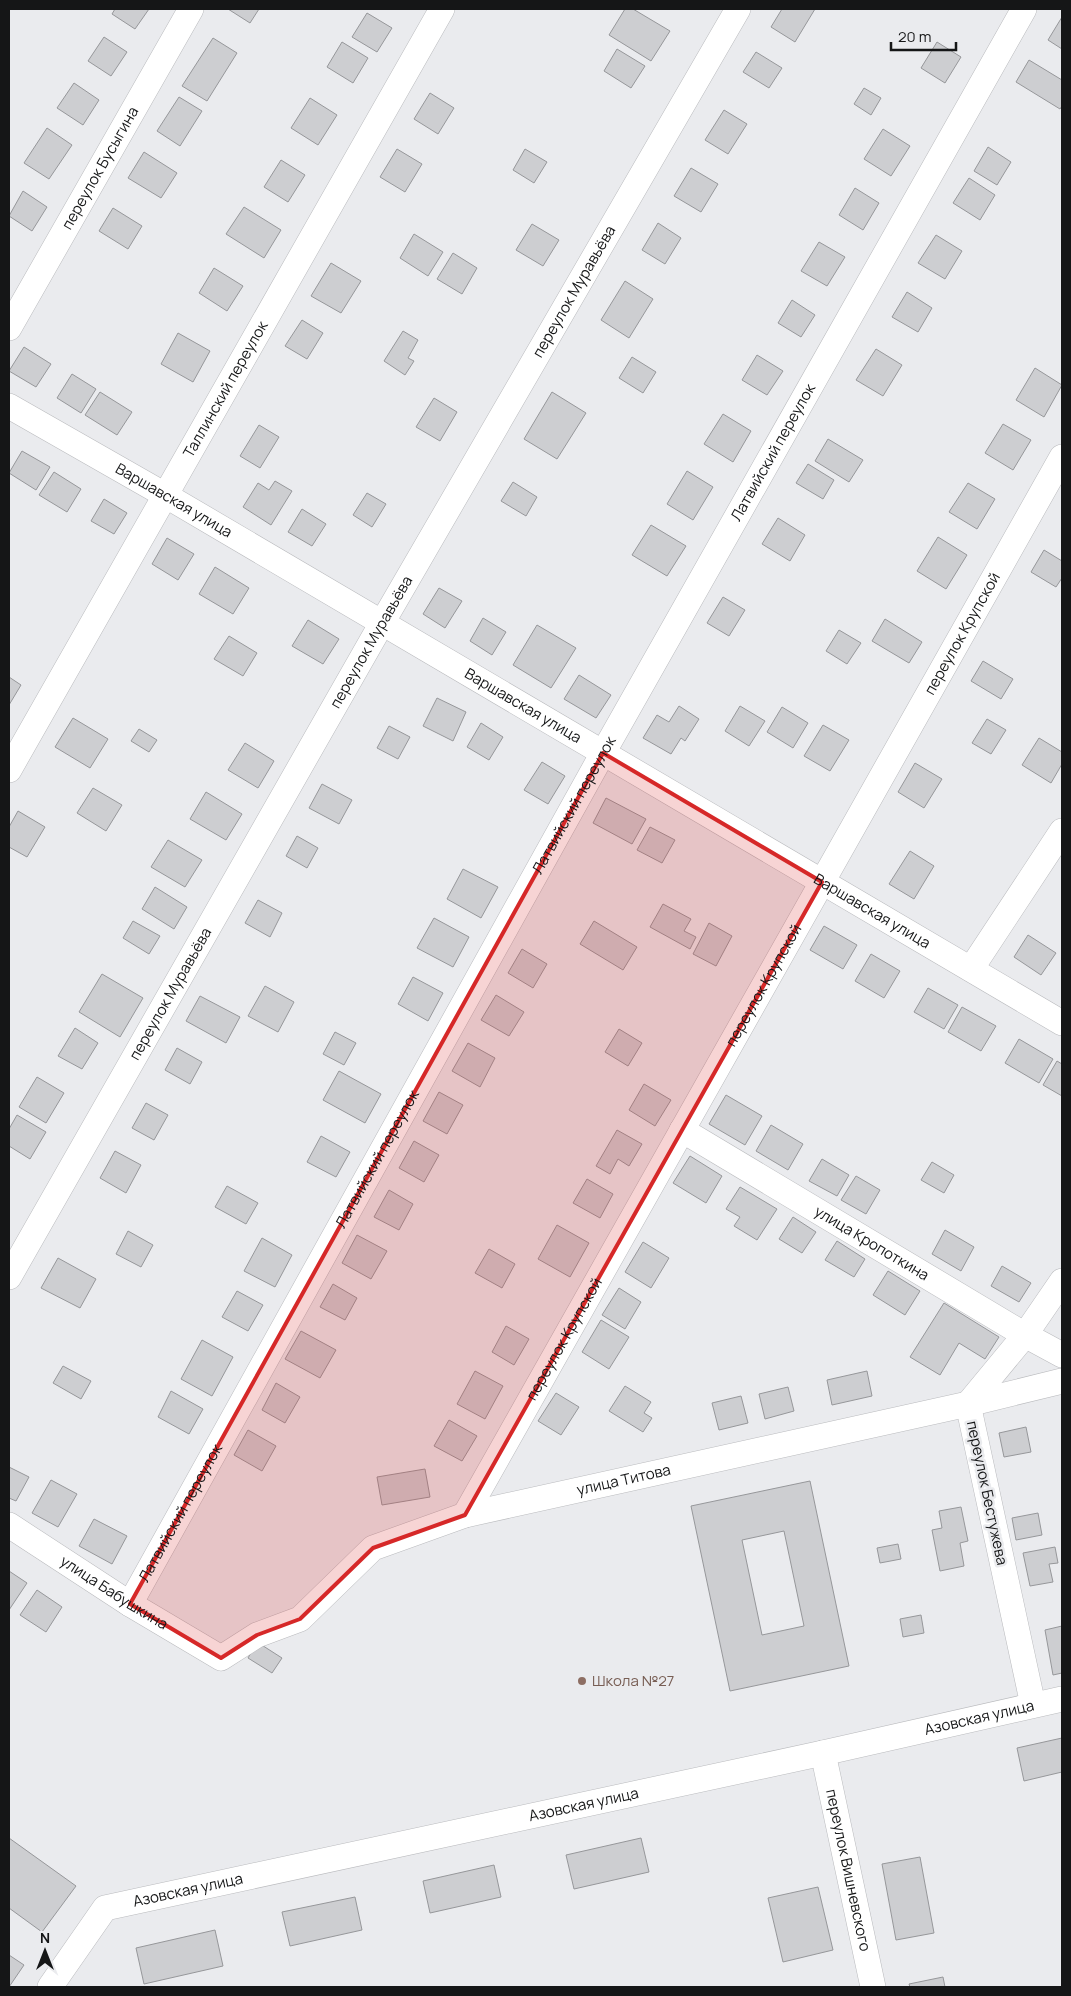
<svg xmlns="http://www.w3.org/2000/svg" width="1071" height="1996" viewBox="0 0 1071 1996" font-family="Manrope,sans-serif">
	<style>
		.building { fill: #cdced1; stroke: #96979a; fill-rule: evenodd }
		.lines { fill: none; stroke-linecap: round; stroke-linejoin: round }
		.minor-casing { stroke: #babbbe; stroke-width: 26 }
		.minor { stroke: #fff; stroke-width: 25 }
		.marked { fill: #d62828; fill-opacity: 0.2; stroke: #d62828; stroke-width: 4; stroke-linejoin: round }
		.education-dot { fill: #8d6e63; stroke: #eaebee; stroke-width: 2 }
		.labels { text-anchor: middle; stroke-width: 5; stroke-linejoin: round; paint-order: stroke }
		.street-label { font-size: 15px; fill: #151617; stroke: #eaebee }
		.education-label { font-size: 15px; fill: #785e54; stroke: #eaebee; text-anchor: start }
	</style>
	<rect width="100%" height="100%" fill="#eaebee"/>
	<g class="building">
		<polygon points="115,9 149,9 135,29 112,14"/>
		<polygon points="228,9 259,9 250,23"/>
		<polygon points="625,9 633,9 670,31 651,61 609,35"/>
		<polygon points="782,9 815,9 795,42 771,27"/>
		<polygon points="367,13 392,28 377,52 352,37"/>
		<polygon points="1062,17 1062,49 1048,40"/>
		<polygon points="104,37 127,52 111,76 88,61"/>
		<polygon points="213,38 237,53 207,101 182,86"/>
		<polygon points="342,42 368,58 353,83 327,67"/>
		<polygon points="937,42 961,57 945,83 921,68"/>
		<polygon points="617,49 645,66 631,88 604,71"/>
		<polygon points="756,52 782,68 769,88 743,72"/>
		<polygon points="1029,60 1062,80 1062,106 1060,109 1016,82"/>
		<polygon points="74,83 99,100 83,125 57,108"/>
		<polygon points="864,88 881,98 871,115 854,104"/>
		<polygon points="430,93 454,108 438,134 414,119"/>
		<polygon points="179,97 202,111 180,146 157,131"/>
		<polygon points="310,98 337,115 318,145 291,128"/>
		<polygon points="724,110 747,124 728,154 705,140"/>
		<polygon points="47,128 72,145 49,179 24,163"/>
		<polygon points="883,129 910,146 891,176 864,159"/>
		<polygon points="988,147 1011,162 997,185 974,171"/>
		<polygon points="397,149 422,164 405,192 380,177"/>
		<polygon points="525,149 547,162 534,183 513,170"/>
		<polygon points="144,152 177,173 161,198 128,178"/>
		<polygon points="281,160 305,175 288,202 264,187"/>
		<polygon points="691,168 718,184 701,212 674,196"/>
		<polygon points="969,178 995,195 980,220 953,203"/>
		<polygon points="855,188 879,203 863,230 839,215"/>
		<polygon points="23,191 47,207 32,231 9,216"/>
		<polygon points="244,207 281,230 264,258 226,234"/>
		<polygon points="113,208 142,226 128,249 99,231"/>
		<polygon points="658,223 681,238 665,264 642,250"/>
		<polygon points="532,224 559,240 543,266 516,250"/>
		<polygon points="414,234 443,252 428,276 400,258"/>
		<polygon points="936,235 962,251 945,279 918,263"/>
		<polygon points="819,242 845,257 827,286 801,271"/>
		<polygon points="453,253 477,268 462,294 437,279"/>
		<polygon points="331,263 361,281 341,313 311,296"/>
		<polygon points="214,268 243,286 227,311 199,293"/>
		<polygon points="625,281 653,299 629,338 601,320"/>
		<polygon points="907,292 932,308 918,332 892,317"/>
		<polygon points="792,300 815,315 801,337 778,323"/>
		<polygon points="302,320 323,333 307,359 285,346"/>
		<polygon points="403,331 418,340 408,358 414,361 405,375 384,361"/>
		<polygon points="178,333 210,351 193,382 161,364"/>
		<polygon points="24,347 51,364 36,387 9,371"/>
		<polygon points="876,349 902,365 883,396 856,380"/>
		<polygon points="757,355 783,371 767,395 742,380"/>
		<polygon points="632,357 656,372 643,393 619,378"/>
		<polygon points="1035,368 1062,385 1044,417 1016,400"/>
		<polygon points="72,374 96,389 81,413 57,398"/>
		<polygon points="100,392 132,412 117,435 85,415"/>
		<polygon points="552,392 586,413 557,459 524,439"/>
		<polygon points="434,398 457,412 440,441 416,427"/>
		<polygon points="723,414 751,431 733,462 704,444"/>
		<polygon points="1003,424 1031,440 1013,470 985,453"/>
		<polygon points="259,425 279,437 260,468 240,456"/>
		<polygon points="828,439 863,460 849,482 815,461"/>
		<polygon points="22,451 50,467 36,490 9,473"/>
		<polygon points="808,464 834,480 823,499 796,483"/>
		<polygon points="687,471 713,487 693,520 667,504"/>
		<polygon points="54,472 81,489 67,512 39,495"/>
		<polygon points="275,481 292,491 271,525 243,507 258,483 269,490"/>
		<polygon points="513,482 537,497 526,516 501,501"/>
		<polygon points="968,483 995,499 977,529 949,512"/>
		<polygon points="367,493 386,504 372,527 353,515"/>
		<polygon points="104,499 127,513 114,534 91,521"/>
		<polygon points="302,509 326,524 312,546 288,532"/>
		<polygon points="778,518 805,535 790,561 762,544"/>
		<polygon points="651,525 686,546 667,576 632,555"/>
		<polygon points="938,537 967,555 946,589 917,571"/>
		<polygon points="167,538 194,554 178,580 152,564"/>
		<polygon points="1044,550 1062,561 1062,578 1056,587 1031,572"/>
		<polygon points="215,567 249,588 233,614 199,594"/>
		<polygon points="439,588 462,601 445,628 423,614"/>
		<polygon points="723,597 745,610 729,636 707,623"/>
		<polygon points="483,618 506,632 492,655 470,641"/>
		<polygon points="885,619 922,642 909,663 872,641"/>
		<polygon points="308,620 339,639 323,664 292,646"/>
		<polygon points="537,625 576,648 551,688 513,665"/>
		<polygon points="839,630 861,643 847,664 826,651"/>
		<polygon points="229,636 257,653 243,676 214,659"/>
		<polygon points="983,661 1013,679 1001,699 971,681"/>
		<polygon points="579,675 611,695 596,718 564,699"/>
		<polygon points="9,677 21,685 9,705"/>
		<polygon points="437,698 466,712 453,741 423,726"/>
		<polygon points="679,706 699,719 685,741 681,738 671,754 643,738 657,715 669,722"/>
		<polygon points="740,706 765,721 749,746 725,731"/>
		<polygon points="782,707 808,723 793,748 767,732"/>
		<polygon points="73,718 108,739 90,768 55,747"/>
		<polygon points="987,719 1006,730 991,754 972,743"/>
		<polygon points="481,723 503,737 489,760 467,747"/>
		<polygon points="823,725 849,740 830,771 804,756"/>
		<polygon points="389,726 410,737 398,759 377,748"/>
		<polygon points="139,729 157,740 149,752 131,741"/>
		<polygon points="1039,738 1062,752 1062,764 1051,783 1022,765"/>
		<polygon points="245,743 274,761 258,788 228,770"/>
		<polygon points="542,762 565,776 548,804 524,790"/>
		<polygon points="915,763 942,779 924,808 898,792"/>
		<polygon points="322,784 352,800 339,824 309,808"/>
		<polygon points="93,788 122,805 106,831 77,813"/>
		<polygon points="206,792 242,814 226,840 190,819"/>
		<polygon points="606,798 646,819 632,844 593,823"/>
		<polygon points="18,811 45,827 27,857 9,847 9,827"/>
		<polygon points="650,827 675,840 662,863 637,850"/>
		<polygon points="297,836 318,848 307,868 286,856"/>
		<polygon points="168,840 202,860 185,887 151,867"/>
		<polygon points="910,851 934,866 914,899 889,884"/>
		<polygon points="463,869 498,887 481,918 447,899"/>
		<polygon points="155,887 187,907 174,929 142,909"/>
		<polygon points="258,900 282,913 270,937 245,923"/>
		<polygon points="663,904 691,919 684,931 696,937 690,949 650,927"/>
		<polygon points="434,918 469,937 453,967 417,948"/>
		<polygon points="133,921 160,936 149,954 123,938"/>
		<polygon points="594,921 637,947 623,970 580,944"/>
		<polygon points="709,923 732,936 716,966 693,954"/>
		<polygon points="824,926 857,945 843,969 810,950"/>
		<polygon points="1028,935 1056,953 1041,975 1014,957"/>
		<polygon points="522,949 547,964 533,988 508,973"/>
		<polygon points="871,954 900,971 884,998 855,981"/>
		<polygon points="102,974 143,998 120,1037 79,1012"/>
		<polygon points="413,977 443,993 428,1021 398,1004"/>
		<polygon points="265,986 294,1002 278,1032 248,1016"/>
		<polygon points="928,988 958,1005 944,1029 914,1012"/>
		<polygon points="496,995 524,1012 509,1036 481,1020"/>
		<polygon points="200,996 240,1017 226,1043 186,1021"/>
		<polygon points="962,1007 996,1026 981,1051 948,1032"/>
		<polygon points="75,1028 98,1043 82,1069 58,1056"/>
		<polygon points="619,1029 642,1043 628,1066 605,1052"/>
		<polygon points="335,1032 356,1043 344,1065 323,1054"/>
		<polygon points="1019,1039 1053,1059 1039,1083 1005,1063"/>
		<polygon points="468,1043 495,1058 480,1087 452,1071"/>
		<polygon points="177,1048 202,1062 190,1084 165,1070"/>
		<polygon points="1057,1061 1062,1064 1062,1096 1043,1085"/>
		<polygon points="339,1071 381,1094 365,1123 323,1100"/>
		<polygon points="37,1077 64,1093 46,1123 19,1107"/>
		<polygon points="644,1084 671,1100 655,1126 629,1110"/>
		<polygon points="439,1092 463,1105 447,1134 423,1121"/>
		<polygon points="726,1095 762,1116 745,1145 709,1124"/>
		<polygon points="146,1103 168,1115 154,1140 132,1128"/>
		<polygon points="17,1115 46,1132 30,1159 9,1146 9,1129"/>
		<polygon points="771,1125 803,1144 788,1170 756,1151"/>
		<polygon points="617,1130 642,1144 629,1166 618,1159 610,1174 596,1166"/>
		<polygon points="321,1136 350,1152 336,1177 307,1162"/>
		<polygon points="414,1141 439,1155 424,1182 399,1168"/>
		<polygon points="115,1151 141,1165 126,1193 100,1178"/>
		<polygon points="690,1156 722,1176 706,1203 673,1183"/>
		<polygon points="822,1159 849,1175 837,1196 809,1181"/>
		<polygon points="932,1162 954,1175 944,1193 921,1180"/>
		<polygon points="856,1176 880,1190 866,1214 841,1200"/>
		<polygon points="587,1179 613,1194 600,1218 573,1203"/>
		<polygon points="227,1186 258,1203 246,1224 215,1207"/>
		<polygon points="740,1187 777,1209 757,1240 734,1226 740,1217 726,1209"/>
		<polygon points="389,1190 413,1204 399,1230 374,1217"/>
		<polygon points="793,1217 816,1232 802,1253 779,1239"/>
		<polygon points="557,1225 589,1243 570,1277 538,1259"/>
		<polygon points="945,1230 974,1247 961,1271 932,1254"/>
		<polygon points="128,1231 153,1245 141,1267 116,1254"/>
		<polygon points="357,1235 387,1251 371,1279 342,1263"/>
		<polygon points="262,1238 292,1255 275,1287 244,1271"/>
		<polygon points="837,1241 865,1259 854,1277 825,1260"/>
		<polygon points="643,1242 669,1258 651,1288 625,1272"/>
		<polygon points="489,1249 515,1264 502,1288 475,1273"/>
		<polygon points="58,1258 96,1279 80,1308 41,1288"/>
		<polygon points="1002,1266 1031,1283 1019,1302 991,1286"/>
		<polygon points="888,1271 920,1291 905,1315 873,1295"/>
		<polygon points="333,1284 357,1298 345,1320 320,1307"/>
		<polygon points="619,1288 641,1302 625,1329 602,1315"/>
		<polygon points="237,1291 263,1305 248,1331 222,1317"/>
		<polygon points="944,1303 999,1337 985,1359 959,1343 940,1375 910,1357"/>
		<polygon points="601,1320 629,1337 609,1369 582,1352"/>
		<polygon points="506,1326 529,1339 514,1365 492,1352"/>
		<polygon points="301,1331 336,1350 320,1378 285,1359"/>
		<polygon points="202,1340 233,1357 212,1396 181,1379"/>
		<polygon points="63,1366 91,1381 81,1399 53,1383"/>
		<polygon points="475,1371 503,1386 485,1419 457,1404"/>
		<polygon points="867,1371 872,1396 832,1405 827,1380"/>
		<polygon points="276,1383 300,1397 285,1423 262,1410"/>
		<polygon points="625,1386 651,1402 644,1413 652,1418 643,1432 609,1411"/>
		<polygon points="788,1387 794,1411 765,1419 759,1394"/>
		<polygon points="171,1391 203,1409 189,1434 158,1417"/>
		<polygon points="556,1393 579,1407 561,1435 538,1421"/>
		<polygon points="741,1396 748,1423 719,1430 712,1403"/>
		<polygon points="449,1420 477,1436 462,1461 434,1446"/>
		<polygon points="1026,1427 1031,1452 1004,1457 999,1433"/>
		<polygon points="248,1430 276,1446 262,1471 234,1455"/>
		<polygon points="9,1467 29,1477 16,1501 9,1498"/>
		<polygon points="425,1469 430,1497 382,1505 377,1477"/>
		<polygon points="51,1480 77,1494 58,1527 32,1513"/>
		<path d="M810,1481l39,185 -119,25 -39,-185zM784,1531l20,95 -42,9 -20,-95z"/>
		<polygon points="961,1507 968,1541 960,1543 964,1566 940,1571 932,1530 942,1528 939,1511"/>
		<polygon points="1038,1513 1042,1535 1016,1540 1012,1518"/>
		<polygon points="94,1519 127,1536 112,1564 79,1546"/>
		<polygon points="898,1544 901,1559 880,1563 877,1548"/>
		<polygon points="1055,1547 1058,1563 1049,1564 1053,1582 1030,1586 1023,1553"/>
		<polygon points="9,1571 27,1583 9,1610"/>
		<polygon points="37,1590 62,1607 46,1632 20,1615"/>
		<polygon points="921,1615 924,1633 903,1637 900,1619"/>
		<polygon points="1062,1626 1062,1673 1053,1675 1045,1630"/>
		<polygon points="257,1642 282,1658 272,1673 248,1658"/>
		<polygon points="1062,1738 1062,1772 1024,1781 1017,1748"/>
		<polygon points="9,1838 76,1886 42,1932 9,1908"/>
		<polygon points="641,1838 649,1872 574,1889 566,1855"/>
		<polygon points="920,1857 934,1933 896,1940 882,1864"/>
		<polygon points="494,1865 501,1897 430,1913 423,1881"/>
		<polygon points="818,1887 833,1950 783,1962 768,1898"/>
		<polygon points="355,1897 362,1930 290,1946 282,1912"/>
		<polygon points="215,1930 223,1966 144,1984 136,1948"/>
		<polygon points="9,1955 24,1965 9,1987"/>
		<polygon points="943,1977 945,1987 910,1987 909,1984"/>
	</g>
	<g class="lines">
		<defs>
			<g id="minor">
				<path id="s1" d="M9,328l182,-319"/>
				<path id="s2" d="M9,406l156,89 897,528"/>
				<path id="s3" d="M9,770l433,-761"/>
				<polyline points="971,969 1062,831"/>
				<path id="s4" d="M682,1130l343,205 37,20"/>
				<path id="s5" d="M9,1277l373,-654 356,-614"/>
				<path id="s6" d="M465,1515l597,-1058"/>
				<path id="s7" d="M9,1525l121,79 91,54 36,-23 43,-16 73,-71 92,-33 503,-111 94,-23"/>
				<path id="s8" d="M130,1604l473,-851 421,-744"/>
				<polyline points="1033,1705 968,1404 1025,1335 1062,1281"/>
				<path id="s9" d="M823,1753l50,234"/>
				<path id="s10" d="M50,1987l55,-79 718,-155 239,-54"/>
			</g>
		</defs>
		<use href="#minor" class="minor-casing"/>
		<use href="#minor" class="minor"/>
	</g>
	<path class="marked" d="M603,753l219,129 -357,633 -92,33 -73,71 -43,16 -36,23 -91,-54z"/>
	<circle class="education-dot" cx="582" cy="1681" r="5"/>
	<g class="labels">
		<g class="street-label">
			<text dy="5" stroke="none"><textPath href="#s1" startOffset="184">переулок Бусыгина</textPath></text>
			<text dy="5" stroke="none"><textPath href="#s5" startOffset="1136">переулок Муравьёва</textPath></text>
			<text dy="5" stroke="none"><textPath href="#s3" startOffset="438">Таллинский переулок</textPath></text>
			<text dy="5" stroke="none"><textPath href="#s8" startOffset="1319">Латвийский переулок</textPath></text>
			<text dy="5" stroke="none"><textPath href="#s2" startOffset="190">Варшавская улица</textPath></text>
			<text dy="5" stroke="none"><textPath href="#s6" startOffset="1012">переулок Крупской</textPath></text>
			<text dy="5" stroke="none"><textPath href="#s5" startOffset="731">переулок Муравьёва</textPath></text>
			<text dy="5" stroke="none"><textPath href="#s2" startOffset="595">Варшавская улица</textPath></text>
			<text dy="5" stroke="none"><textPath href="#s8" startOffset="914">Латвийский переулок</textPath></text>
			<text dy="5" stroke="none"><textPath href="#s2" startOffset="1000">Варшавская улица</textPath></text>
			<text dy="5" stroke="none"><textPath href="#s6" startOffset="608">переулок Крупской</textPath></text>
			<text dy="5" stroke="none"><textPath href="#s5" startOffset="326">переулок Муравьёва</textPath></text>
			<text dy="5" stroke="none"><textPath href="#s8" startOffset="509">Латвийский переулок</textPath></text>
			<text dy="5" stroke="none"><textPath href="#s4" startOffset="221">улица Кропоткина</textPath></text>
			<text dy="5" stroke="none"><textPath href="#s6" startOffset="202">переулок Крупской</textPath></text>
			<text dy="5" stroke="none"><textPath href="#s7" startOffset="701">улица Титова</textPath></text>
			<text transform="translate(987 1493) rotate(78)" y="5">переулок Бестужева</text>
			<text dy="5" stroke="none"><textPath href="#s8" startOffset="104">Латвийский переулок</textPath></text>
			<text dy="5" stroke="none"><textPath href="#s7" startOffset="125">улица Бабушкина</textPath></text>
			<text dy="5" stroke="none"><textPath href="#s10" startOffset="991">Азовская улица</textPath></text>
			<text dy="5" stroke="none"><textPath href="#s10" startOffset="586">Азовская улица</textPath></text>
			<text dy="5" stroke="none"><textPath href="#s9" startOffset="120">переулок Вишневского</textPath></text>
			<text dy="5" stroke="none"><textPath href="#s10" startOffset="181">Азовская улица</textPath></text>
		</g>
		<g class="education-label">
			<text x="592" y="1686">Школа №27</text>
		</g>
	</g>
	<rect width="1071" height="1996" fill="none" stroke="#151617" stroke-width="20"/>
	<g transform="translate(45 1951)" stroke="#eaebee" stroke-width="4" paint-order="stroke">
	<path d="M0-4L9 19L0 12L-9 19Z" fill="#151617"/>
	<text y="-8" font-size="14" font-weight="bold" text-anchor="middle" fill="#151617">N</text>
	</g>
	<path d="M891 42v8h65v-8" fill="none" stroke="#151617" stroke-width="2.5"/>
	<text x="898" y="42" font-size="15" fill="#151617" stroke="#eaebee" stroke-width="4" paint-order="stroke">20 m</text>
</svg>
